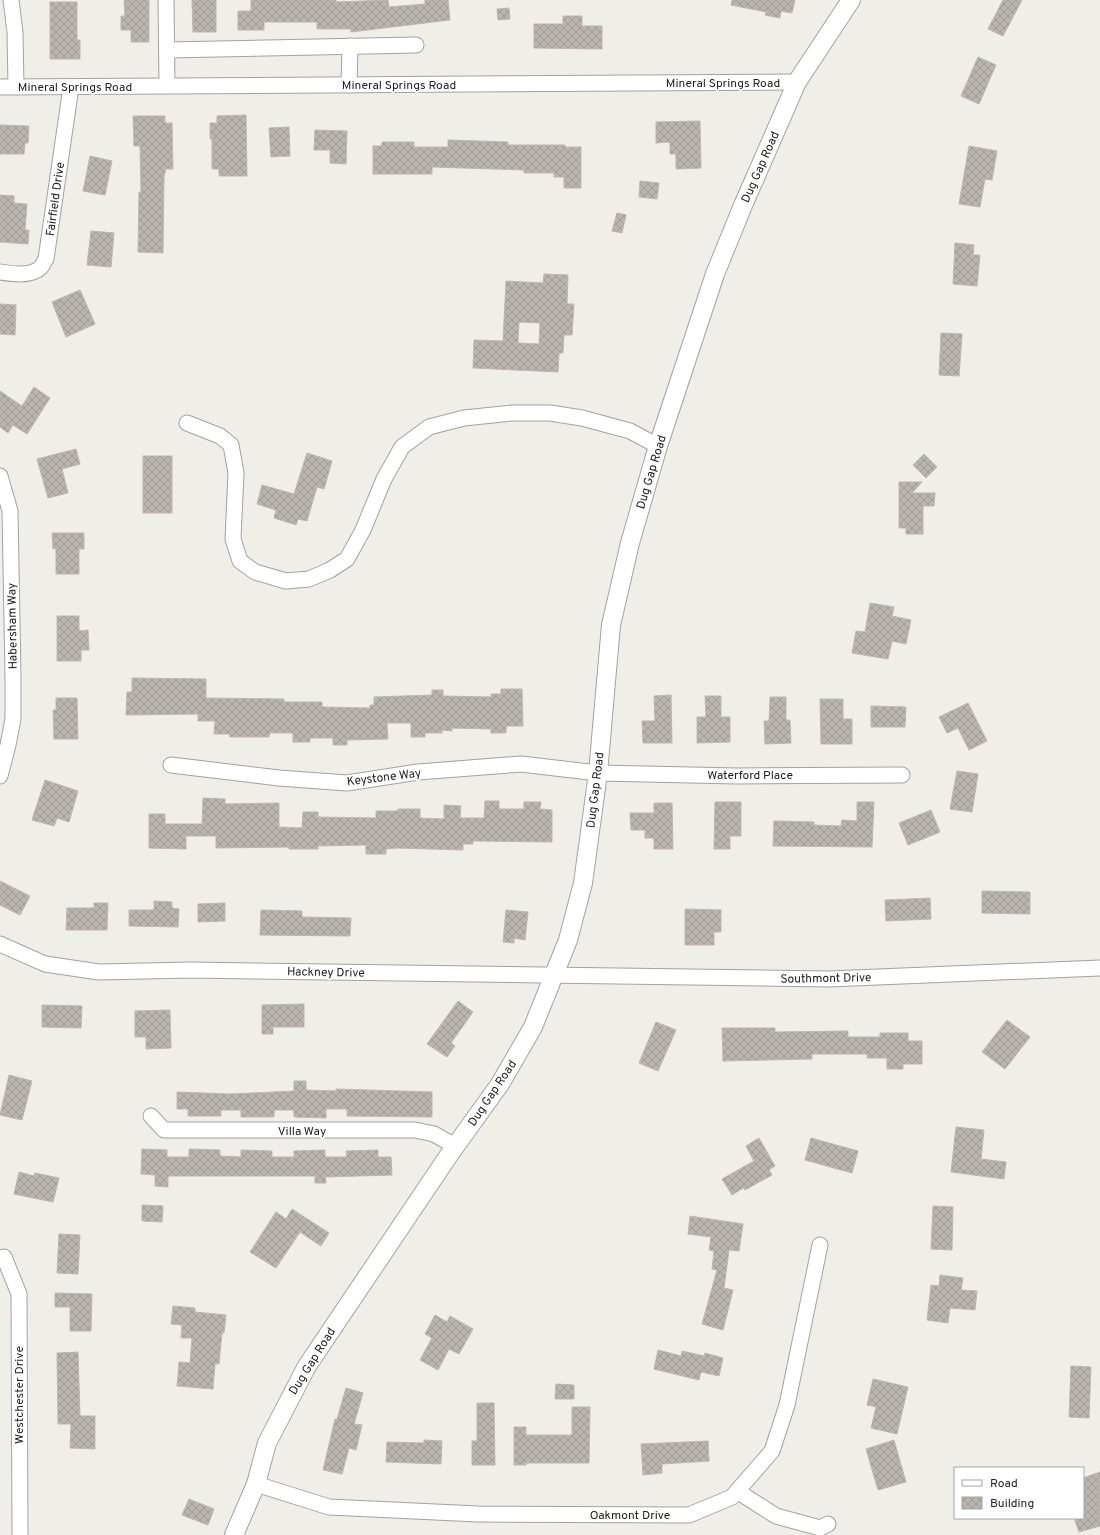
<svg xmlns="http://www.w3.org/2000/svg" width="1100" height="1535" viewBox="0 0 1100 1535" font-family="Overpass,sans-serif">
	<style>
		.building { fill: url(#building-cross-hatch); stroke: #c0b6ac; fill-rule: evenodd }
		.lines { fill: none; stroke-linecap: round; stroke-linejoin: round }
		.minor-casing { stroke: #a2a2a2; stroke-width: 17 }
		.tertiary-casing { stroke: #a2a2a2; stroke-width: 20 }
		.minor { stroke: #fff; stroke-width: 15 }
		.tertiary { stroke: #fff; stroke-width: 18 }
		.labels { text-anchor: middle; stroke-width: 3.5; stroke-linejoin: round; paint-order: stroke }
		.street-label { font-size: 12px; fill: #212121; stroke: #fff }
	</style>
	<defs>
		<pattern id="building-cross-hatch" width="8" height="8" patternUnits="userSpaceOnUse"><rect width="8" height="8" fill="#b9b4ae"/><path d="M0 0l8 8M0 8l8-8" fill="none" stroke="#9f9a95"/></pattern>
	</defs>
	<rect width="100%" height="100%" fill="#f0eee8"/>
	<g class="building">
		<polygon points="124,0 149,0 149,42 131,42 131,30 121,30 121,16 125,16"/>
		<polygon points="192,0 216,0 216,32 193,32"/>
		<polygon points="251,0 336,0 336,2 388,0 389,7 425,4 425,0 448,0 450,20 351,32 351,29 317,29 317,22 264,22 264,30 238,30 238,11 251,11"/>
		<polygon points="732,0 795,0 792,13 781,11 780,18 765,15 766,12 731,5"/>
		<polygon points="1003,0 1022,0 1003,36 988,29"/>
		<polygon points="50,2 77,2 77,40 80,40 80,59 50,59"/>
		<polygon points="509,8 510,19 498,20 497,9"/>
		<polygon points="563,16 582,16 582,26 602,26 602,49 534,48 534,24 563,24"/>
		<polygon points="978,57 996,65 979,104 961,96"/>
		<polygon points="246,115 247,176 219,176 219,169 212,169 212,139 210,139 210,123 217,123 217,116"/>
		<polygon points="133,116 165,116 165,123 172,123 173,169 166,169 164,176 163,253 138,252 139,192 141,192 140,146 134,146"/>
		<polygon points="700,121 701,168 676,169 676,154 670,154 670,142 656,143 656,122"/>
		<polygon points="0,125 29,126 28,143 25,143 24,154 0,154"/>
		<polygon points="289,127 290,156 271,157 269,128"/>
		<polygon points="315,130 347,131 346,164 330,163 330,150 314,150"/>
		<polygon points="448,140 508,142 508,145 565,145 565,147 581,147 581,188 564,188 564,177 554,177 554,173 524,173 524,170 432,167 432,174 373,174 373,146 382,146 382,142 414,142 414,147 448,147"/>
		<polygon points="969,146 997,151 992,180 985,179 980,207 959,204"/>
		<polygon points="90,156 112,161 105,195 83,191"/>
		<polygon points="640,181 659,183 657,199 639,197"/>
		<polygon points="0,195 14,196 14,203 27,204 25,230 29,230 28,244 0,242"/>
		<polygon points="617,213 626,215 622,233 612,231"/>
		<polygon points="91,231 114,233 111,267 87,265"/>
		<polygon points="955,243 974,245 973,255 980,255 977,286 953,284"/>
		<path d="M544,274l24,1 -1,29h7l-2,31h-8l-1,18h-4l-1,19 -85,-4 1,-28 29,1 3,-60 37,2zM519,322l21,1 -1,21 -21,-1z"/>
		<polygon points="80,290 95,324 66,337 52,302"/>
		<polygon points="0,304 16,305 15,335 0,334"/>
		<polygon points="941,333 962,334 959,376 939,375"/>
		<polygon points="34,387 50,398 27,434 13,425 8,433 0,427 0,391 22,406"/>
		<polygon points="76,449 80,464 62,469 68,493 48,498 37,459"/>
		<polygon points="307,453 332,461 324,489 317,487 307,521 298,519 296,525 274,518 276,510 257,504 262,485 294,494"/>
		<polygon points="924,454 937,467 926,478 913,465"/>
		<rect x="143" y="456" width="29" height="57"/>
		<polygon points="899,482 922,482 912,493 935,493 934,506 923,506 923,534 906,534 906,528 899,528"/>
		<polygon points="52,533 84,533 84,549 79,549 79,574 56,574 56,548 53,549"/>
		<polygon points="870,603 894,607 892,616 911,620 906,644 892,641 888,659 852,653 856,631 865,632"/>
		<polygon points="57,616 79,616 79,631 88,630 89,650 81,650 81,661 57,661"/>
		<polygon points="132,678 206,679 206,698 284,699 284,702 322,702 322,707 370,708 370,705 374,705 374,697 432,695 432,690 443,690 443,696 491,697 491,694 501,694 501,689 522,689 523,726 506,726 506,733 491,733 491,729 452,728 452,731 442,730 442,733 425,733 425,737 411,737 411,723 387,723 388,739 347,740 347,745 333,745 333,738 310,738 310,742 293,742 293,733 270,733 269,737 230,737 230,734 214,734 215,721 198,721 198,714 126,715 127,692 132,692"/>
		<polygon points="671,695 672,743 643,743 642,721 655,721 654,696"/>
		<polygon points="705,696 721,696 721,717 730,717 730,742 697,743 697,717 706,717"/>
		<polygon points="770,697 786,697 786,720 790,720 791,743 765,744 764,721 769,721"/>
		<polygon points="56,698 77,698 78,739 54,739 53,710 56,710"/>
		<polygon points="820,699 843,699 843,719 852,719 852,744 821,744"/>
		<polygon points="968,703 987,741 969,750 958,728 947,733 939,717"/>
		<polygon points="871,706 906,707 905,727 871,727"/>
		<polygon points="957,771 978,774 972,812 950,809"/>
		<polygon points="45,780 78,791 69,822 57,818 54,826 32,820"/>
		<polygon points="203,798 225,799 225,804 279,803 279,827 302,828 303,812 318,812 318,817 376,818 376,811 398,811 398,809 420,809 420,818 444,819 444,805 461,806 460,818 484,818 485,801 499,801 499,809 524,809 524,802 541,802 540,809 552,810 552,842 473,841 473,844 463,844 463,850 397,848 386,849 386,854 366,854 366,845 318,846 318,849 289,849 289,847 216,848 216,836 186,836 186,849 149,848 149,814 165,814 165,824 202,824"/>
		<polygon points="715,802 741,802 741,836 730,836 730,849 714,849"/>
		<polygon points="857,802 874,802 872,847 773,846 774,821 814,822 814,825 841,826 842,820 857,821"/>
		<polygon points="654,803 672,803 673,849 654,849 654,838 645,838 645,830 631,830 630,813 654,813"/>
		<polygon points="931,810 940,832 908,845 899,823"/>
		<polygon points="0,881 30,896 20,915 0,905"/>
		<polygon points="982,891 1030,892 1030,914 982,913"/>
		<polygon points="930,898 931,919 886,921 885,900"/>
		<polygon points="154,901 172,902 172,908 179,909 178,927 129,926 129,910 154,910"/>
		<polygon points="94,903 108,903 107,930 66,930 67,908 94,908"/>
		<polygon points="225,903 225,921 198,922 198,904"/>
		<polygon points="685,909 721,910 721,932 714,932 714,945 685,945"/>
		<polygon points="261,910 302,911 302,917 351,918 350,936 260,935"/>
		<polygon points="506,910 528,912 525,940 514,938 514,943 503,942"/>
		<polygon points="458,1001 473,1012 451,1043 455,1046 447,1057 427,1044"/>
		<polygon points="304,1004 304,1027 273,1027 273,1034 262,1034 262,1005"/>
		<polygon points="42,1005 82,1006 81,1028 42,1027"/>
		<polygon points="170,1010 171,1048 146,1049 146,1037 135,1037 135,1011"/>
		<polygon points="1007,1020 1030,1037 1005,1069 982,1052"/>
		<polygon points="656,1022 676,1030 658,1071 639,1063"/>
		<polygon points="722,1028 775,1028 775,1032 848,1031 848,1037 880,1037 880,1033 908,1033 908,1041 922,1041 922,1064 903,1064 903,1069 887,1069 887,1058 867,1058 867,1054 812,1054 812,1059 723,1061"/>
		<polygon points="9,1075 32,1081 22,1120 0,1115"/>
		<polygon points="294,1081 306,1081 306,1090 336,1091 336,1089 432,1092 432,1117 347,1116 347,1109 326,1109 326,1118 294,1117 294,1110 274,1110 274,1117 241,1117 241,1110 221,1110 221,1116 188,1116 188,1109 177,1109 177,1092 230,1094 294,1091"/>
		<polygon points="956,1127 984,1130 981,1159 1006,1162 1004,1179 951,1172"/>
		<polygon points="759,1138 775,1166 769,1170 772,1175 745,1190 743,1188 732,1195 722,1179 754,1161 746,1146"/>
		<polygon points="811,1138 858,1151 852,1173 805,1160"/>
		<polygon points="142,1149 167,1150 167,1157 189,1157 189,1149 220,1150 220,1156 241,1157 241,1150 272,1151 272,1157 294,1157 294,1151 325,1150 325,1157 347,1157 346,1151 378,1150 378,1157 391,1157 392,1175 325,1177 326,1183 315,1183 315,1176 168,1176 168,1187 155,1186 155,1175 141,1174"/>
		<polygon points="19,1172 34,1176 35,1173 59,1178 53,1202 14,1194"/>
		<polygon points="142,1205 163,1206 162,1222 142,1221"/>
		<polygon points="933,1206 953,1207 952,1250 931,1249"/>
		<polygon points="292,1209 329,1233 321,1246 300,1232 276,1268 250,1252 276,1212 286,1219"/>
		<polygon points="690,1216 743,1224 739,1251 729,1250 724,1288 733,1290 723,1330 702,1324 717,1270 712,1269 714,1251 709,1250 711,1237 688,1234"/>
		<polygon points="59,1234 80,1235 78,1274 57,1273"/>
		<polygon points="940,1275 963,1278 961,1290 977,1291 975,1310 950,1308 948,1323 927,1320 931,1285 939,1286"/>
		<polygon points="55,1293 92,1294 91,1331 70,1331 70,1307 55,1307"/>
		<polygon points="173,1306 195,1308 195,1312 226,1315 224,1333 222,1333 219,1364 215,1364 213,1389 177,1386 179,1362 190,1363 192,1338 181,1338 182,1325 171,1324"/>
		<polygon points="435,1315 447,1322 450,1316 473,1329 459,1354 449,1349 438,1370 420,1360 432,1338 425,1334"/>
		<polygon points="658,1350 681,1356 682,1351 704,1356 705,1353 723,1358 719,1376 701,1372 699,1380 654,1369"/>
		<polygon points="78,1352 80,1416 95,1416 95,1449 70,1448 71,1424 58,1424 57,1353"/>
		<polygon points="1071,1366 1091,1367 1089,1418 1069,1417"/>
		<polygon points="873,1379 908,1387 897,1434 871,1428 876,1407 867,1405"/>
		<polygon points="556,1384 574,1385 574,1399 555,1399"/>
		<polygon points="346,1388 363,1393 354,1424 362,1425 356,1450 349,1448 342,1474 323,1470 335,1419 337,1419"/>
		<polygon points="477,1403 494,1403 495,1465 472,1465 472,1441 477,1441"/>
		<polygon points="572,1407 590,1407 589,1463 526,1463 526,1465 514,1465 514,1427 526,1427 526,1435 572,1435"/>
		<polygon points="424,1440 442,1441 441,1464 386,1462 387,1442 424,1443"/>
		<polygon points="894,1440 906,1482 878,1490 866,1449"/>
		<polygon points="708,1441 709,1461 662,1464 662,1473 643,1475 641,1444"/>
		<polygon points="1100,1472 1100,1526 1079,1532 1074,1518 1083,1518 1083,1478"/>
		<polygon points="189,1499 214,1509 208,1525 182,1515"/>
	</g>
	<g class="lines">
		<defs>
			<g id="minor">
				<polyline points="11,0 15,32 16,87"/>
				<polyline points="166,0 167,86"/>
				<polyline points="167,50 416,45"/>
				<polyline points="349,85 350,46"/>
				<polyline points="0,87 797,82"/>
				<path d="M0,272c11,2 32,5 41,-5 2,-2 3,-6 5,-8l25,-172"/>
				<polyline points="187,423 220,436 231,445 236,473 233,539 240,561 255,572 286,581 309,579 330,570 347,559 363,530 384,479 402,447 429,427 464,418 512,413 550,413 582,418 630,431 658,446"/>
				<polyline points="0,476 10,511 13,677 13,719 8,745 0,776"/>
				<polyline points="171,765 279,778 347,783 418,772 521,764 598,773 737,776 902,775"/>
				<polyline points="0,944 45,964 99,972 191,970 829,979 1100,968"/>
				<polyline points="151,1116 164,1130 415,1130 434,1134 455,1146"/>
				<polyline points="4,1257 19,1294 20,1535"/>
				<polyline points="256,1484 329,1507 478,1514 689,1515 732,1497 772,1451 787,1405 820,1245"/>
				<polyline points="737,1491 776,1516 820,1528 828,1524"/>
			</g>
			<polyline id="tertiary" points="234,1535 256,1484 267,1443 307,1366 449,1155 500,1084 533,1027 568,940 583,883 598,773 611,625 630,543 658,446 715,274 744,203 797,82 851,0"/>
		</defs>
		<use href="#minor" class="minor-casing"/>
		<use href="#tertiary" class="tertiary-casing"/>
		<use href="#minor" class="minor"/>
		<use href="#tertiary" class="tertiary"/>
	</g>
	<g class="labels">
		<g class="street-label">
			<text x="723" y="87">Mineral Springs Road</text>
			<text x="399" y="89">Mineral Springs Road</text>
			<text x="75" y="91">Mineral Springs Road</text>
			<text transform="translate(760 167) rotate(-66)" y="4">Dug Gap Road</text>
			<text transform="translate(55 199) rotate(-82)" y="4">Fairfield Drive</text>
			<text transform="translate(651 472) rotate(-73)" y="4">Dug Gap Road</text>
			<text transform="translate(12 626) rotate(-91)" y="4">Habersham Way</text>
			<text x="750" y="779">Waterford Place</text>
			<text transform="translate(384 777) rotate(-7)" y="4">Keystone Way</text>
			<text transform="translate(595 790) rotate(-83)" y="4">Dug Gap Road</text>
			<text transform="translate(326 972) rotate(1)" y="4">Hackney Drive</text>
			<text transform="translate(826 978) rotate(-1)" y="4">Southmont Drive</text>
			<text transform="translate(492 1093) rotate(-56)" y="4">Dug Gap Road</text>
			<text x="302" y="1135">Villa Way</text>
			<text transform="translate(312 1361) rotate(-58)" y="4">Dug Gap Road</text>
			<text transform="translate(19 1395) rotate(-90)" y="4">Westchester Drive</text>
			<text x="630" y="1519">Oakmont Drive</text>
		</g>
	</g>
	<rect x="954" y="1467" width="130" height="52" fill="#ffffff" stroke="#a6a6a6"/>
	<rect x="962" y="1480" width="20" height="6" fill="#ffffff" stroke="#a6a6a6"/>
	<text x="990" y="1487" font-size="12" fill="#212121">Road</text>
	<rect x="962" y="1497" width="20" height="12" fill="url(#building-cross-hatch)" stroke="#a6a6a6"/>
	<text x="990" y="1507" font-size="12" fill="#212121">Building</text>
</svg>
